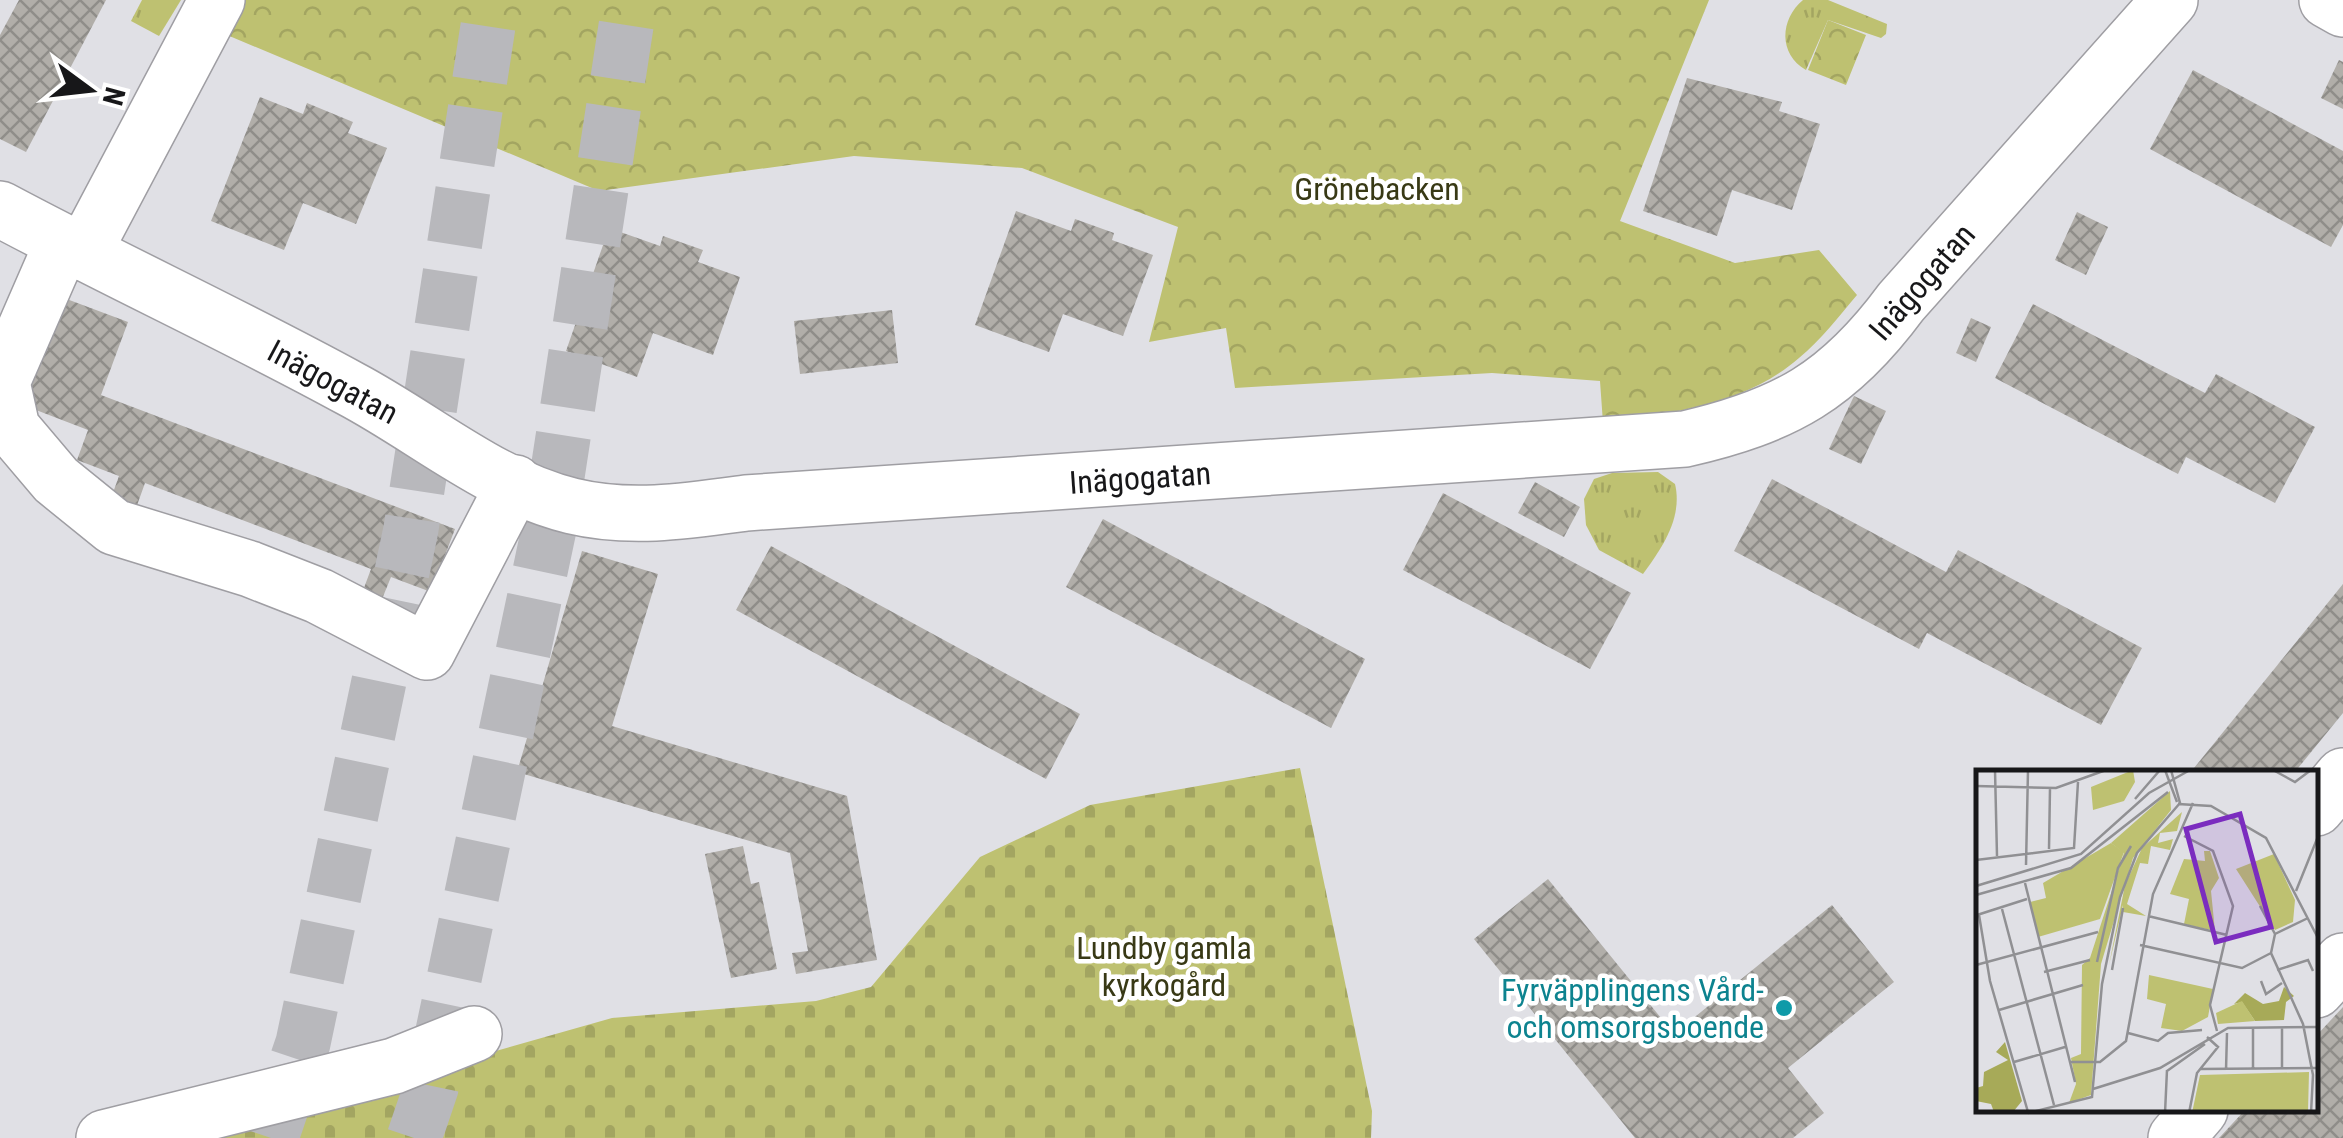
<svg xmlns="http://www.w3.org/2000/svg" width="2343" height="1138" viewBox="0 0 2343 1138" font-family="'Roboto Condensed',sans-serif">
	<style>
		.grass { fill: url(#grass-tufts) }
		.cemetery { fill: url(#cemetery-stones) }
		.park { fill: url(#park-crowns) }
		.building { fill: url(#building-cross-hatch) }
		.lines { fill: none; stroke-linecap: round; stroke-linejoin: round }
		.highway-tunnel { stroke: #b8b8bc; stroke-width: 55; stroke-dasharray: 55 28; stroke-linecap: butt }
		.minor-casing { stroke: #9f9ea3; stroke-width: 58 }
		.minor { stroke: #fff; stroke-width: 55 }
		.culture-dot { fill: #0f9aa8; stroke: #fff; stroke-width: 4 }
		.labels { text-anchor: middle; stroke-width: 9; stroke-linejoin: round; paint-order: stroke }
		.park-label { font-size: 32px; fill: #383915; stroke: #fff }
		.street-label { font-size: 32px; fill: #171719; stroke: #fff }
		.culture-label { font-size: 32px; fill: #0d838f; stroke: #fff; text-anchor: end }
		.inset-road { fill: none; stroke: #909093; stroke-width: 2.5 }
		.view { fill: #7b2cbf; fill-opacity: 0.15; stroke: #7b2cbf; stroke-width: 5 }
		.inset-edge { fill: none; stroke: #171719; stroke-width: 5 }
	</style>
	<defs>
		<pattern id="grass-tufts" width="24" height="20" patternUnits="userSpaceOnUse" patternTransform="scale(2.5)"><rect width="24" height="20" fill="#bec171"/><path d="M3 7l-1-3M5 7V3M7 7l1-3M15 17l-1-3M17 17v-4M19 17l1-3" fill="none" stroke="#a3a561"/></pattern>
		<pattern id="cemetery-stones" width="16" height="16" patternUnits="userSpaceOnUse" patternTransform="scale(2.5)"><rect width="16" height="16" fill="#bec171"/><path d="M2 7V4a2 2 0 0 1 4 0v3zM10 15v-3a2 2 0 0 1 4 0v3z" fill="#a3a561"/></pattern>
		<pattern id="park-crowns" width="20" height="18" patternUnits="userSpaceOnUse" patternTransform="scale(2.5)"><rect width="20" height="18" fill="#bec171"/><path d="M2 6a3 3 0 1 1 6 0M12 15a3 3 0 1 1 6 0" fill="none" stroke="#a3a561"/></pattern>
		<pattern id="building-cross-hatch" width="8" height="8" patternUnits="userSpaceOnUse" patternTransform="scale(2.5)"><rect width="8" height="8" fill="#b1aea9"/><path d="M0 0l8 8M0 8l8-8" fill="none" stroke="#8f8d89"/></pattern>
	</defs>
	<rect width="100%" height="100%" fill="#e0e0e5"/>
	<g class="grass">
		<polygon points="142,0 181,0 159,36 131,21"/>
		<path d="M1803,0h25l59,24 -1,10 -5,4 -53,-18 -22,50c-28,-16 -26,-51 -3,-70z"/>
		<path d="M1658,472l17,12c8,34 -13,64 -32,90l-44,-24 -13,-25 -2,-26 10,-20 18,-6z"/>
	</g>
	<polygon class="cemetery" points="1300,768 1372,1111 1371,1138 189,1138 612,1018 816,1001 871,987 980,857 1090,805"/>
	<g class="park">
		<path d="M246,0h1463l-89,221 115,42 84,-13 38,45c-18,21 -36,45 -58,63 -54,47 -128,55 -196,65l-3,-42 -108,-8 -257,15 -9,-60 -77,14 29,-115 -156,-59 -168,-12 -255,35 -372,-156z"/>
		<polygon points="1828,20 1866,35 1846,85 1808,70"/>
	</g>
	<g class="building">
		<polygon points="19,0 106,0 26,152 0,139 0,35"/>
		<polygon points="2339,60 2343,62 2343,109 2321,98"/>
		<polygon points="2193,70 2343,151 2343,225 2331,247 2150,149"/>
		<polygon points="1687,78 1782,102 1779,111 1820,124 1792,210 1732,190 1717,236 1643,211"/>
		<polygon points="260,97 303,114 307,103 353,122 348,133 387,148 356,224 303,203 284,250 211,221"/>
		<polygon points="1016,211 1071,231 1075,219 1114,233 1112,240 1153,255 1123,336 1063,314 1049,352 975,325"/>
		<polygon points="2077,212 2108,227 2086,275 2055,260"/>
		<polygon points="609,228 660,246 663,236 703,250 698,262 740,277 713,355 653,333 637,377 566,351"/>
		<polygon points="64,298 128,322 101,395 455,529 431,592 391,577 380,604 361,596 371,569 145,483 135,511 110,501 119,476 77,460 88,430 23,405"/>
		<polygon points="2033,304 2205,393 2216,374 2315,427 2275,503 2186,457 2178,474 1995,378"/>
		<polygon points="892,310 898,363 800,374 794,321"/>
		<polygon points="1971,318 1991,327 1976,362 1956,353"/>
		<polygon points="1854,396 1886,411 1861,464 1829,449"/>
		<polygon points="1772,479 1946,572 1958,550 2142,648 2101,725 1927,633 1919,649 1734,551"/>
		<polygon points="1535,482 1580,507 1564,537 1518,513"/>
		<polygon points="1443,493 1631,593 1590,669 1403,570"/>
		<polygon points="1103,519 1365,659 1331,728 1066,587"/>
		<polygon points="771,546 1080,714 1046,779 736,610"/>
		<polygon points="582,551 658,574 612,726 847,796 877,960 796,974 792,953 808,951 790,853 517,772"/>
		<polygon points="2343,584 2343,713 2294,773 2190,773"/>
		<polygon points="743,846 751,884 759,882 777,969 731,978 705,854"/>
		<polygon points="1548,879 1674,1034 1832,905 1894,982 1788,1068 1824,1113 1793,1138 1635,1138 1474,939"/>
		<polygon points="2343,1007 2343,1138 2219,1138 2245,1110 2316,1110 2316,1036"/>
	</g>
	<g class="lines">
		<g class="highway-tunnel">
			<polyline points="271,1138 303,1043 411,529 492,0"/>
			<polyline points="414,1138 431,1088 549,529 630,0"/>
		</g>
		<defs>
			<g id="minor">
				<polyline points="2327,0 2343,9"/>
				<path d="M0,209c116,62 236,117 351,180 72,38 141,98 221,117 58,14 116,5 174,-3l939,-64c100,-23 154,-53 216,-137l269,-302"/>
				<polyline points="63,242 2,382 12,428 56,480 114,527 250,569 319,596 427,652 515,483"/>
				<polyline points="83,253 217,0"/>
				<polyline points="2316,808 2343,776"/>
				<polyline points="2316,990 2343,961"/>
				<polyline points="104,1138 394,1066 474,1034"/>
				<polyline points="2176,1138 2200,1110"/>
			</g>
		</defs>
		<use href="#minor" class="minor-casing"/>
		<use href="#minor" class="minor"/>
	</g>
	<circle class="culture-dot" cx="1784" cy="1008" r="10"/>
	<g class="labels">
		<g class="park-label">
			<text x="1377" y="200">Grönebacken</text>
			<text x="1164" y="959">Lundby gamla<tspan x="1164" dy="37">kyrkogård</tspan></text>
		</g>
		<g class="street-label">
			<text transform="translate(1922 282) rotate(-49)" y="11">Inägogatan</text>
			<text transform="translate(333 382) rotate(28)" y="11">Inägogatan</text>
			<text transform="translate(1140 478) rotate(-4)" y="11">Inägogatan</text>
		</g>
		<g class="culture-label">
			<text x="1764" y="1001">Fyrväpplingens Vård-<tspan x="1764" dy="37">och omsorgsboende</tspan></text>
		</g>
	</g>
	<g transform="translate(1976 770)">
		<rect width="342" height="342" fill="#e0e0e5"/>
		<path d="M157,0l2,12 -11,19 -31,9 -2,-23zM194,21l1,19 -38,48 -32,106 -10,131 -22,8 7,-19 -5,-26 10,-4 1,-89 8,-7 34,-105 -13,-10zM206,42l-5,19 -17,2 -2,10 15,-4 -3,11 -19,-4 -3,18 -8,-1 -13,41 19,12 -23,-4v-7l-14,60 16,-80 17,-37z" fill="#bec171"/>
		<path d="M308,217l10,9 -8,6 -2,18 -29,1 -13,-19 -8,2 11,-11 18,11 16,-3zM29,272l17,59 -9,11h-19l-3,-8 -15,-3v-13l7,-2 1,-14 24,-12 -12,-8z" fill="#a7aa58"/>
		<path d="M298,84l21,46 -2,22 -18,8 -39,-61zM333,302l-1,40 -116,1 8,-38z" fill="#bec171"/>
		<path d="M228,81h6l9,27 -8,13 4,40 -31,-7 5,-25 -19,-5 14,-35 21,2zM173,205l64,14 -5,28 -26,14 -21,-3 5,-24 -19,-5z" fill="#bec171"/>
		<path d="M266,231l13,20 -37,3 -2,-11z" fill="#bec171"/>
		<path d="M135,73l13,9 -24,67 -62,18 -8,-35 16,-4 -3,-15z" fill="#bec171"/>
		<path class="inset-road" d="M19,0l2,86M189,0l12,32M297,0l22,12 16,-12M0,16l80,2 50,-18M159,29l25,-29M202,34l33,2 55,32 53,102M208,66l29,15 20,55 -23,99 7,26M73,79l1,-61M0,90l98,-12 4,-66M50,95l2,-95M49,113l50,199M0,116l105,-32 68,-61 41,-23M320,121l23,-57M0,125l95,-27 97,-76M284,136l15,28M26,139l52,196M1,145l50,-16M3,145l11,66 38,131M172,146l79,19M332,148l-33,16 -4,19 32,71 10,51 -2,38M164,175l102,23 29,-15M121,192l21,-94 13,-22M0,195l122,-33M136,200l11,-62M301,200l31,-10 5,11M68,202l46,-12M285,211l5,13 16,-11M23,240l84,-25M277,258v41M306,258v41M152,263l30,8 10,-8 34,-3M38,292l51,-15M93,292h31l26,-21 27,-147 40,-91M224,299l119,-1M250,300l1,-37M191,301l38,-27M117,319l67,-21 68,-40 91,-1M52,343l64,-16 10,-113 18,-87 17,-44 43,-50 -9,-33M189,343l2,-43M213,343l8,-40 21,-26 -11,-10"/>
		<path class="view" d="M264,44l31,113 -55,15 -30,-113z"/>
		<rect width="342" height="342" class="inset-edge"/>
	</g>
	<g transform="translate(90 90) rotate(105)" stroke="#ffffff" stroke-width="8" paint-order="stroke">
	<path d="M0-8L18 38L0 25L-18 38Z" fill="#171719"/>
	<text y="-15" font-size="28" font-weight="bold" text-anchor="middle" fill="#171719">N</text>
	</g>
</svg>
